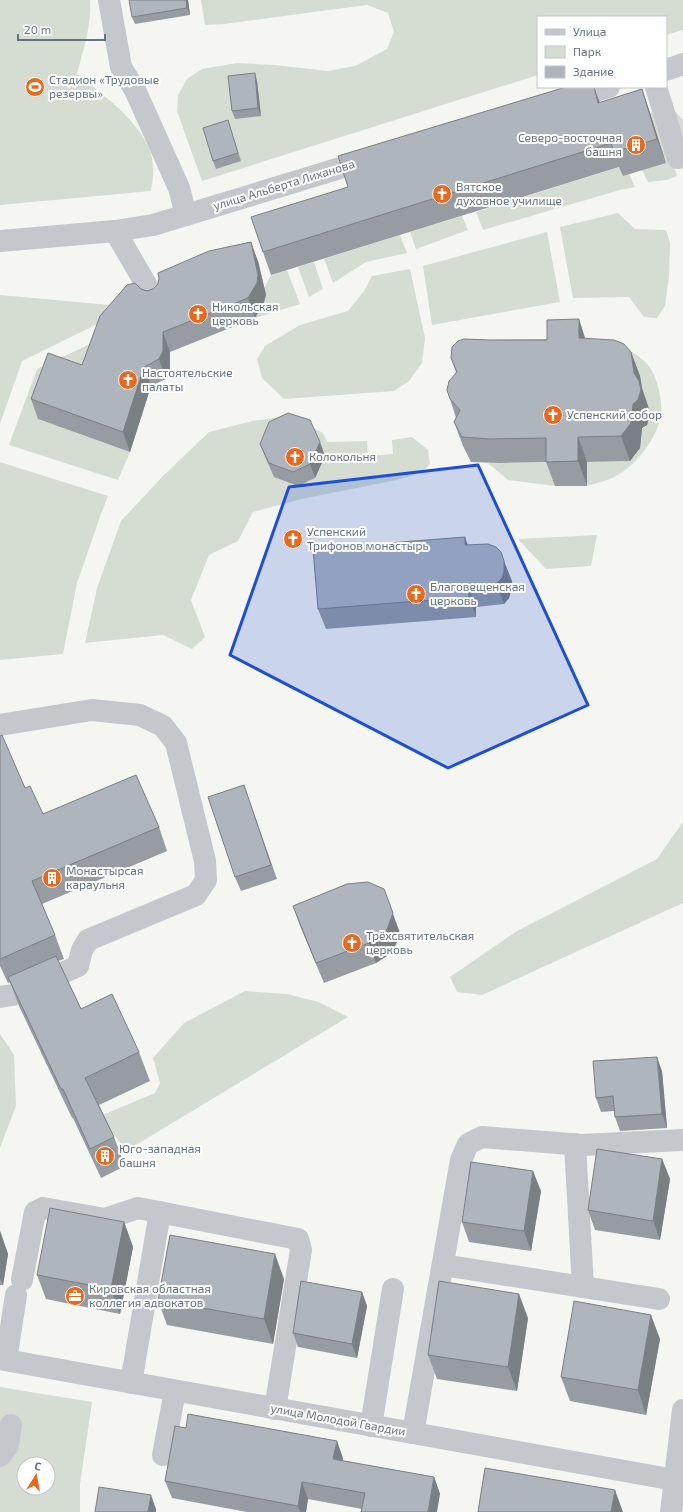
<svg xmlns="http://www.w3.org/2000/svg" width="683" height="1512" viewBox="0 0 683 1512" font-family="'Exo 2',sans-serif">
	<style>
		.green { fill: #d5ddd2; fill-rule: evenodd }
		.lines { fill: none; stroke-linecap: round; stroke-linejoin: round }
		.minor { stroke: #c4c7cb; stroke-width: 22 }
		.wall { fill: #969ca2 }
		.shaded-wall { fill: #7a7f84 }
		.building { fill: #afb5bc; stroke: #7a7f84 }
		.marked { fill: #1d4ed8; fill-opacity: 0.2; stroke: #1d4ed8; stroke-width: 3; stroke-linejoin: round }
		.labels { text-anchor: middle; stroke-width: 4; stroke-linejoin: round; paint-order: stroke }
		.poi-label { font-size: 12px; fill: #627185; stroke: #fff; text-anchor: start }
		.street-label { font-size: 12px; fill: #627185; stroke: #fff }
	</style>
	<rect width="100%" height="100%" fill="#f5f6f1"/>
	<g class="green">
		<path d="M0,0h90c2,25 -7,50 -13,74 26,21 75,55 76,92 1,8 -1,17 -2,25l-151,14z"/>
		<polygon points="201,0 683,0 683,30 666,35 666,17 538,17 538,75 202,181 177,111 178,95 187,79 202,69 237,63 275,65 328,71 355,66 387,49 394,32 388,13 367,5 224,24 205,25"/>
		<polygon points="674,110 683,120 683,157 672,160 677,176 667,180 648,182 642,170 666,162 650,113"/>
		<polygon points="620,167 623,176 629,174 635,187 620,190 483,230 476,212"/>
		<polygon points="618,213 635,229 666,230 670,243 669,276 665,306 657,318 644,317 629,297 573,298 560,227"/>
		<polygon points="462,216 468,230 416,249 410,232"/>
		<polygon points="547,232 560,302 432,325 423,266"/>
		<polygon points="400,235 407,253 366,262 333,283 324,259"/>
		<polygon points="314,262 323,289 309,297 298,267"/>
		<polygon points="410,269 425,338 422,363 409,381 394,391 284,399 262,378 257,359 265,346 300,325 348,311 364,291 372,276"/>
		<path d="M287,270l13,34 -45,14c6,-10 12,-18 9,-30l7,-13z"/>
		<polygon points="0,295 132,307 22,361 0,424"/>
		<polygon points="107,336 38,419 130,452 118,480 9,445 37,369"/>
		<path d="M619,345c12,6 26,13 33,26 6,10 11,34 9,45 -5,23 -24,49 -45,60 -8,5 -20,7 -29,10v-24l43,-1c9,-10 14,-15 7,-28l10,-8z"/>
		<polygon points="282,417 310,426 323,433 327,442 367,441 368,456 393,454 392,440 412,437 428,450 430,464 421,473 397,480 302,499 253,512 238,541 209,555 191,600 205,637 192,649 163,635 85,643 97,588 121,521 164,475 209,432 252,421"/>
		<polygon points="0,462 108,496 101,514 77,583 63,654 0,660"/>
		<polygon points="555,462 555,486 508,480 488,463"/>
		<polygon points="597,535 591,566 546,569 518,539"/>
		<polygon points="683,822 683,903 482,995 457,992 450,977 517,931 657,859"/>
		<polygon points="245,991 287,994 319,1002 348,1017 126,1151 113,1133 90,1141 86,1122 155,1093 160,1083 153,1058 184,1023"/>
		<polygon points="0,1034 14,1055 16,1106 0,1148"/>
		<path d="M0,1387l92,15 -12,82v28h-80zM24,1464h24v24h-24z"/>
	</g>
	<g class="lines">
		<g class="minor">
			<polyline points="109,0 121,67 135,90 179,188 186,215"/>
			<polyline points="666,70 683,64"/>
			<polyline points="656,87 678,158"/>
			<polyline points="568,99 609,87"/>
			<polyline points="115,231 154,298"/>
			<polyline points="0,241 115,231 153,225 370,159"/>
			<polyline points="0,725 92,710 140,715 163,726 176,743 205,861 206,880 196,895 88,940 82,950 78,966 13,995 0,997"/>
			<polyline points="575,1144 583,1287"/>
			<polyline points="443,1265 659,1299"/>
			<polyline points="22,1280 35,1212 43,1208 105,1219 138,1208 298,1239 301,1250 275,1409"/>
			<polyline points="0,1359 675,1480"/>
			<polyline points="6,1360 16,1295"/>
			<polyline points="131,1383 160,1212"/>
			<polyline points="371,1426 393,1289"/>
			<polyline points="413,1433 461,1160 468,1144 482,1137 582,1145 683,1140"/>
			<polyline points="163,1455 175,1391"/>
			<polyline points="0,1456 8,1446 11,1425"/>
			<polyline points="671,1512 683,1410"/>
		</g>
	</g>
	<g class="wall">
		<polygon points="188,0 190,15 135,24 132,17"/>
		<polygon points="257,81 261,116 235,119 232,111"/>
		<polygon points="642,89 650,113 666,163 623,176 619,167 271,275 263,252 600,103"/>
		<polygon points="228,120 241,161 216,169 213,161"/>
		<polygon points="258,261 266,295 264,302 255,318 170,352 170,371 166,379 151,386 130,452 38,419 31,399 82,365 141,289 147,291"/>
		<polygon points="586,339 631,352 640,376 642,388 648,406 650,415 647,425 642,428 640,448 630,461 587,462 587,486 555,486 546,462 499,463 471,462 463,446 454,422 456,418 450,399 456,372 451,358 489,340"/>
		<polygon points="260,444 325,456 315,478 298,486 274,477 266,459"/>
		<polygon points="467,545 512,581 511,591 509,598 504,604 476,607 476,617 326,629 318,609"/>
		<polygon points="0,736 25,788 43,814 159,827 167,851 42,904 55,935 64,959 58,961 81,1009 139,1052 150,1081 99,1105 114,1137 125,1166 101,1178 73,1118 72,1118 19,1006 10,982 8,983 0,966"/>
		<polygon points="244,785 277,879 241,891 235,877"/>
		<polygon points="293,906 400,933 393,952 376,963 324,983 300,926"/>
		<polygon points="662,1071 667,1128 620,1131 615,1117 614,1111 601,1112 596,1098"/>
		<polygon points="662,1159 670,1179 660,1240 595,1230 588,1210"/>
		<polygon points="541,1191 531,1251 469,1242 462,1222"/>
		<polygon points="124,1222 133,1247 120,1314 46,1299 37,1275"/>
		<polygon points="0,1231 8,1254 3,1285 0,1285"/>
		<polygon points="284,1279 273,1344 167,1325 158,1300"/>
		<polygon points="362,1292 367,1306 357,1358 298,1347 293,1333"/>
		<polygon points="528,1318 517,1391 437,1379 428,1355"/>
		<polygon points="660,1339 646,1415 570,1401 561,1377"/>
		<polygon points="343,1458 342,1461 434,1477 440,1494 362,1509 308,1499 306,1512 247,1512 172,1498 165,1481"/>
	</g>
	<g class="shaded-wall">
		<polygon points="186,0 188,0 190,15 187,8"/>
		<polygon points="255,73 257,81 261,116 258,108"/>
		<polygon points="594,87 600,103 598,103"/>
		<polygon points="642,89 650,113 666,163 657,139"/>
		<polygon points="251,242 258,261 266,295 264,302 255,318 248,298"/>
		<polygon points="579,319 587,344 579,338"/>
		<polygon points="163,332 170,352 170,371 166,379 159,359"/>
		<polygon points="631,352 640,376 642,388 648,406 650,415 647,425 642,428 640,448 630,461 621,436 634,373"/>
		<polygon points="144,367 151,386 130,452 123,432"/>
		<polygon points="578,437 587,462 587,486 578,461"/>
		<polygon points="320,442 325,456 315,478 310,464"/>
		<polygon points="465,537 472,557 465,545"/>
		<polygon points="504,561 512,581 511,591 509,598 504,604 496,584"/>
		<polygon points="468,587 476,607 476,617 469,597"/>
		<polygon points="384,889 400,933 393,952 376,963 369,943"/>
		<polygon points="657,1057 662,1071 667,1128 662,1114"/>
		<polygon points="662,1159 670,1179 660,1240 653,1221"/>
		<polygon points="533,1171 541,1191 531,1251 524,1231"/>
		<polygon points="124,1222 133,1247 120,1314 111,1289"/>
		<polygon points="0,1231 8,1254 3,1285 0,1278"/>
		<polygon points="275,1254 284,1279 273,1344 264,1319"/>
		<polygon points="362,1292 367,1306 357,1358 352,1344"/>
		<polygon points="519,1294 528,1318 517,1391 508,1367"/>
		<polygon points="651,1315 660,1339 646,1415 638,1390"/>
		<polygon points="337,1441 343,1458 340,1476 333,1459"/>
		<polygon points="434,1477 440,1494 437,1512 428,1512"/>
		<polygon points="302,1482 308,1499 306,1512 300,1512 298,1506"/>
		<polygon points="615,1490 623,1512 611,1512"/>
		<polygon points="151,1495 156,1509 156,1512 148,1512"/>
	</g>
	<g class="building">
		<polygon points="129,0 186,0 187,8 132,17"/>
		<polygon points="255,73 258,108 232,111 228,76"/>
		<polygon points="566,87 594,87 598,103 642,89 657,139 614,152 611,143 263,252 251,217 348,187 338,156"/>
		<polygon points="228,120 238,153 213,161 203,128"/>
		<polygon points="251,242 258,275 257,283 248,298 163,332 163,351 159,359 144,367 123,432 31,399 48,353 82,365 100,316 127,285 135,283 141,289 147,291 153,289 158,284 159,278 158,273 209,251"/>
		<polygon points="579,319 579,338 614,340 624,344 631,352 634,373 639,381 641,390 638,400 633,404 631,423 621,436 578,437 578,461 546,462 546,438 490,439 462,437 454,422 460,410 450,399 447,390 449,381 457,372 451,358 452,347 458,341 464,339 489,340 547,340 547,320"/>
		<polygon points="288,413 310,420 320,442 310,464 293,472 269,463 260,444 269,422"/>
		<polygon points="465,537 465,545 488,544 496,547 501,552 504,561 504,571 502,578 496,584 468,587 469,597 318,609 313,549"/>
		<polygon points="2,735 25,788 30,786 43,814 136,775 159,827 32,881 55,935 0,959 0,736"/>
		<polygon points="244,785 271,865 235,877 208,797"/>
		<polygon points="368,882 384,889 393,913 386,932 369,943 316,963 293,906 347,884"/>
		<polygon points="56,956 81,1009 112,994 139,1052 85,1078 114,1137 90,1149 63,1089 61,1089 8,977"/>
		<polygon points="657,1057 662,1114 615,1117 613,1096 596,1098 593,1061"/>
		<polygon points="597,1149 662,1159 653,1221 588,1210"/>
		<polygon points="471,1162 533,1171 524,1231 462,1222"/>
		<polygon points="50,1208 124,1222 111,1289 37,1275"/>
		<polygon points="170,1235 275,1254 264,1319 158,1300"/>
		<polygon points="301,1281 362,1292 352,1344 293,1333"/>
		<polygon points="439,1281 519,1294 508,1367 428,1355"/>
		<polygon points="574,1301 651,1315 638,1390 561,1377"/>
		<polygon points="188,1414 337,1441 333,1459 434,1477 428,1512 361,1512 365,1493 302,1482 298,1506 165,1481 175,1426 186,1428"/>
		<polygon points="485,1468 615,1490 611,1512 478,1512"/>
		<polygon points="99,1487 151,1495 148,1512 95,1512"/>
	</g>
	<path class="marked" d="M478,465l110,240 -140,63 -218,-113 59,-168z"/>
	<defs>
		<symbol id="stadium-disc" viewBox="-11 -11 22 22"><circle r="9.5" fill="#ee6618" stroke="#fff"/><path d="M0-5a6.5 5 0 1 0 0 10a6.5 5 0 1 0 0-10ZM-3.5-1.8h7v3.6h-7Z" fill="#fff"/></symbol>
		<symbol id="building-disc" viewBox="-11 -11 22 22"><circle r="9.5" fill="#ee6618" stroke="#fff"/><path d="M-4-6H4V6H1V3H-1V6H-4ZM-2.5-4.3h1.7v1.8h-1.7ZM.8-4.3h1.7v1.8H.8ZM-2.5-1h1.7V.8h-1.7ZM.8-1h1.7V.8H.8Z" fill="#fff"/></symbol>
		<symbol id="church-disc" viewBox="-11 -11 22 22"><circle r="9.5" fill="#ee6618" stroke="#fff"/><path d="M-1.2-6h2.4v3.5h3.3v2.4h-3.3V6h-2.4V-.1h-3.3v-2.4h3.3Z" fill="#fff"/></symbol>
		<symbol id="office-disc" viewBox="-11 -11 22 22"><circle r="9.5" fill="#ee6618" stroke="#fff"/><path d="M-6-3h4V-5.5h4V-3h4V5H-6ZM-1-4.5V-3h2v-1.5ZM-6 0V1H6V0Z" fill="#fff"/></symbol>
	</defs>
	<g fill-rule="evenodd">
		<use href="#stadium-disc" x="24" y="76" width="22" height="22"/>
		<use href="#building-disc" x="625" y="134" width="22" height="22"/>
		<use href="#church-disc" x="431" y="183" width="22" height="22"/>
		<use href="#church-disc" x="187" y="303" width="22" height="22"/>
		<use href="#church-disc" x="117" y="369" width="22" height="22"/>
		<use href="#church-disc" x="542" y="404" width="22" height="22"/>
		<use href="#church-disc" x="284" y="446" width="22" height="22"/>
		<use href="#church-disc" x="282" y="528" width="22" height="22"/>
		<use href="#church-disc" x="405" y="583" width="22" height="22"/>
		<use href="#building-disc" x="41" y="867" width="22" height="22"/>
		<use href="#church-disc" x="341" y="932" width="22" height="22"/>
		<use href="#building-disc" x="94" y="1145" width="22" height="22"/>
		<use href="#office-disc" x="64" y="1285" width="22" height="22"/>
	</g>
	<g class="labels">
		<g class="poi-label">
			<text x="49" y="84">Стадион «Трудовые<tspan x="49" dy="14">резервы»</tspan></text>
			<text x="622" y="142" text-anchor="end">Северо-восточная<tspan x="622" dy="14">башня</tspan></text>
			<text x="456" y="191">Вятское<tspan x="456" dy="14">духовное училище</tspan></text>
			<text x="212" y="311">Никольская<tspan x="212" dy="14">церковь</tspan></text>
			<text x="142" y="377">Настоятельские<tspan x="142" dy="14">палаты</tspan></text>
			<text x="567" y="419">Успенский собор</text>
			<text x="309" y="461">Колокольня</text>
			<text x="307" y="536">Успенский<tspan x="307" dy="14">Трифонов монастырь</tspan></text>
			<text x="430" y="591">Благовещенская<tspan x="430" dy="14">церковь</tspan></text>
			<text x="66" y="875">Монастырсая<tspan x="66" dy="14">караульня</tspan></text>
			<text x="366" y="940">Трёхсвятительская<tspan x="366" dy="14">церковь</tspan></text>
			<text x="119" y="1153">Юго-западная<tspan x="119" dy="14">башня</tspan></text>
			<text x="89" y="1293">Кировская областная<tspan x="89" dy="14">коллегия адвокатов</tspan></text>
		</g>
		<g class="street-label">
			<text transform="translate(284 185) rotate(-17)" y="4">улица Альберта Лиханова</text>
			<text transform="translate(338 1420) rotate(10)" y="4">улица Молодой Гвардии</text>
		</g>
	</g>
	<rect x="537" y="16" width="130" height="72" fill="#ffffff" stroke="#c0c6ce"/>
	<rect x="545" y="29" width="20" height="6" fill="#c4c7cb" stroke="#c0c6ce"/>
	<text x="573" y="36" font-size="12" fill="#627185">Улица</text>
	<rect x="545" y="46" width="20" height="12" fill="#d5ddd2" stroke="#c0c6ce"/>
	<text x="573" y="56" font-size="12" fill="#627185">Парк</text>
	<rect x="545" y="66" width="20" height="12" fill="#afb5bc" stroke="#c0c6ce"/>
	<text x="573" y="76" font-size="12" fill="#627185">Здание</text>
	<g transform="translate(36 1476) rotate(11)"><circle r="19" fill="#ffffff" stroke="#c0c6ce"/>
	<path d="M0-3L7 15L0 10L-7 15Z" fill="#ee6618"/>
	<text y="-6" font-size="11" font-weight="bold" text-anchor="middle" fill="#627185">С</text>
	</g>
	<path d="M18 34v6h87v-6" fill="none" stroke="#627185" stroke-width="2"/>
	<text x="24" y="34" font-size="12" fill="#627185" stroke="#ffffff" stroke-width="3" paint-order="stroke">20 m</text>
</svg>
